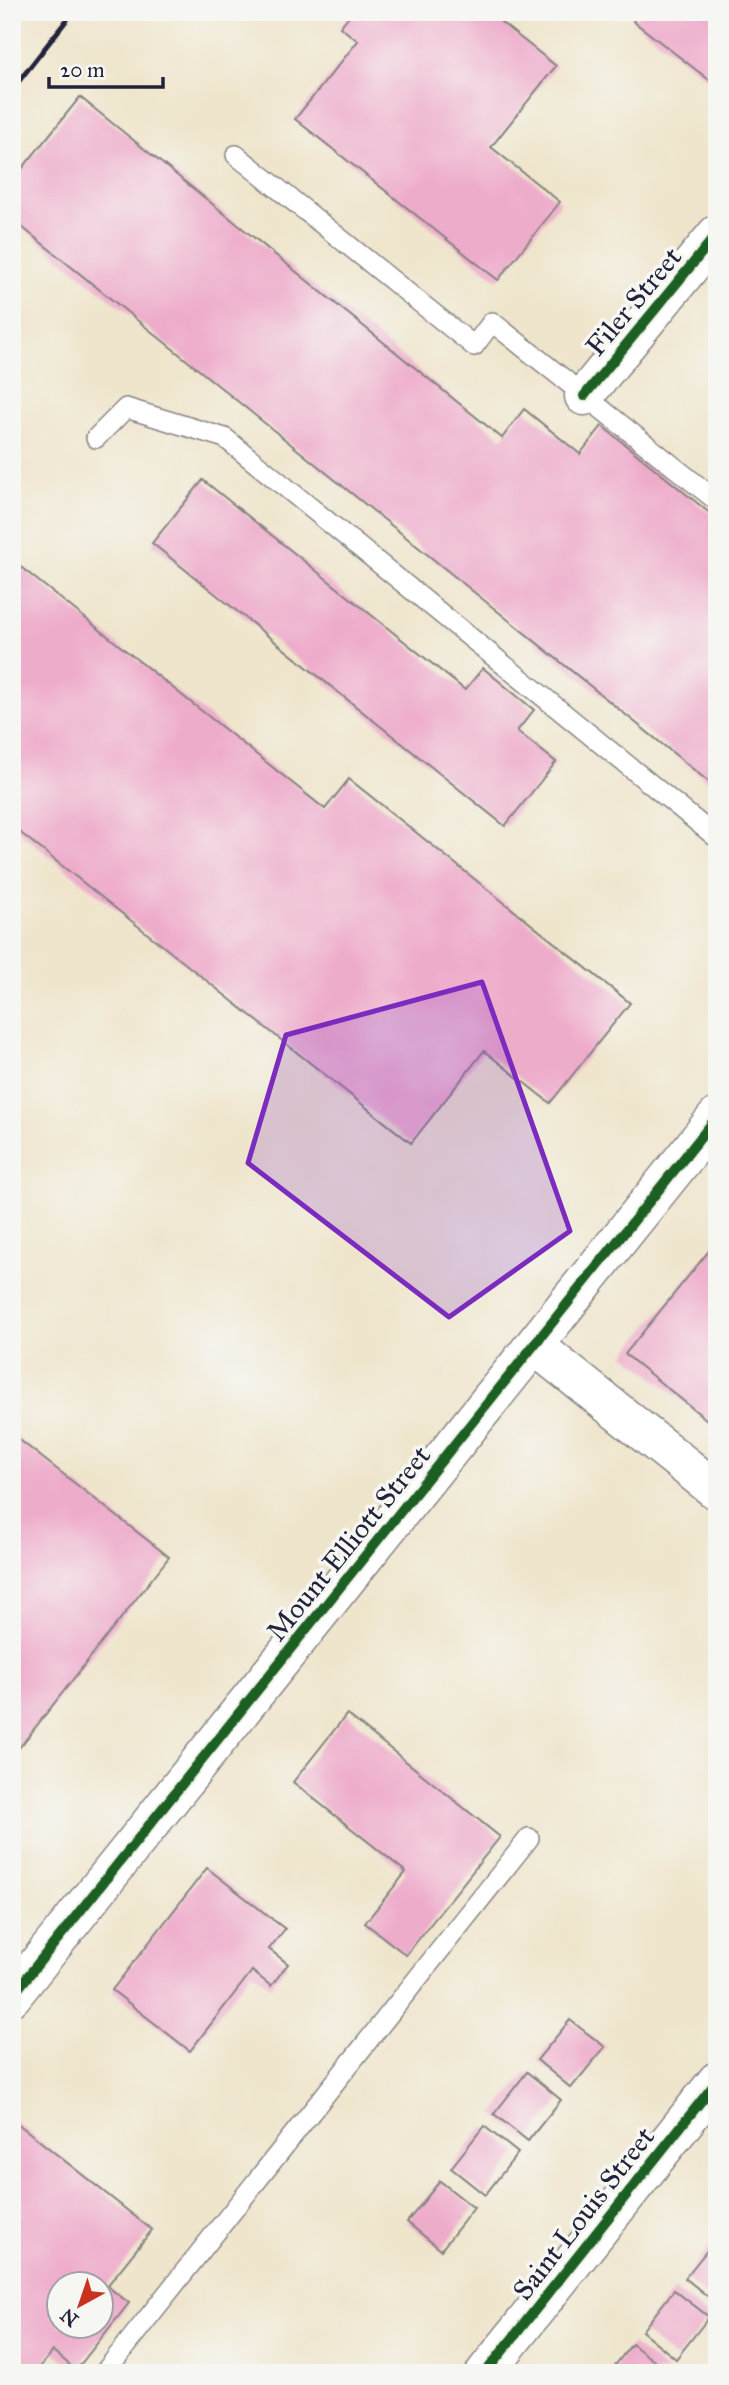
<svg xmlns="http://www.w3.org/2000/svg" width="729" height="2385" viewBox="0 0 729 2385" font-family="'IM FELL Great Primer',serif">
	<style>
		.building { fill: #eeaccb; fill-rule: evenodd }
		.lines { fill: none; stroke-linecap: round; stroke-linejoin: round }
		.lane-casing { stroke: #888484; stroke-width: 22 }
		.street-casing { stroke: #888484; stroke-width: 41 }
		.secondary-casing { stroke: #888484; stroke-width: 41 }
		.lane { stroke: #fff; stroke-width: 19 }
		.street { stroke: #fff; stroke-width: 38 }
		.secondary { stroke: #fff; stroke-width: 38 }
		.rail { stroke: #22223b; stroke-width: 5 }
		.cycleway-casing { stroke: #f6f6f2; stroke-width: 15 }
		.cycleway { stroke: #1b5e20; stroke-width: 10 }
		.marked { fill: #7b2cbf; fill-opacity: 0.2; stroke: #7b2cbf; stroke-width: 5; stroke-linejoin: round }
		.labels { text-anchor: middle; stroke-width: 7; stroke-linejoin: round; paint-order: stroke }
		.street-label { font-size: 28px; fill: #22223b; stroke: #f6f6f2 }
	</style>
	<rect width="100%" height="100%" fill="#f6f6f2"/>
	<filter id="ink" filterUnits="userSpaceOnUse"><feTurbulence type="fractalNoise" baseFrequency=".0143" numOctaves="2"/><feDisplacementMap in="SourceGraphic" scale="14" xChannelSelector="R" yChannelSelector="G"/><feConvolveMatrix kernelMatrix="1 2 1 2 8 2 1 2 1" color-interpolation-filters="sRGB"/></filter>
	<filter id="wash" filterUnits="userSpaceOnUse"><feTurbulence type="fractalNoise" baseFrequency=".00686" numOctaves="4" result="noise"/><feDisplacementMap in="SourceGraphic" scale="28" xChannelSelector="R" yChannelSelector="G"/><feGaussianBlur stdDeviation="1.57" result="paint"/><feColorMatrix in="noise" values="0 0 0 0 0 0 0 0 0 0 0 0 0 0 0 0 0 1.4 0 .05"/><feComposite in="paint" operator="in"/></filter>
	<g filter="url(#wash)">
		<rect width="100%" height="100%" fill="#efe5cc"/>
		<g id="blocks">
			<g class="building">
				<polygon points="352,12 488,12 556,66 491,147 560,202 498,280 295,119 358,41 340,27"/>
				<polygon points="640,12 717,12 717,86 633,21"/>
				<polygon points="80,97 502,438 524,409 580,454 602,426 717,519 717,782 714,786 12,219 12,181"/>
				<polygon points="203,480 465,690 483,668 534,710 517,731 556,762 505,826 152,543"/>
				<polygon points="12,560 325,809 349,779 630,1003 550,1103 484,1051 411,1143 12,826"/>
				<polygon points="717,1241 717,1428 625,1354"/>
				<polygon points="12,1434 169,1557 12,1757"/>
				<polygon points="347,1714 500,1837 406,1955 365,1923 406,1872 293,1782"/>
				<polygon points="207,1868 285,1929 269,1949 288,1964 271,1986 252,1971 190,2051 112,1990"/>
				<polygon points="570,2020 605,2047 571,2088 537,2060"/>
				<polygon points="527,2072 561,2100 528,2141 494,2114"/>
				<path d="M12,2119l140,111 -45,56 22,17 -53,67 -23,-19 -18,22h-14l-9,-7zM60,2284h42v42h-42z"/>
				<polygon points="484,2126 518,2153 485,2195 451,2168"/>
				<polygon points="440,2181 474,2208 441,2250 407,2222"/>
				<polygon points="717,2238 717,2304 685,2278"/>
				<polygon points="674,2290 709,2317 676,2359 642,2331"/>
				<polygon points="632,2344 667,2371 665,2373 609,2373"/>
			</g>
		</g>
	</g>
	<g filter="url(#ink)">
		<use href="#blocks" fill-opacity="0" stroke="#888484" stroke-width="2"/>
		<g class="lines">
			<defs>
				<g id="lane">
					<polyline points="236,155 474,346 492,322 717,501"/>
					<polyline points="96,438 126,408 225,438 717,838"/>
					<polyline points="104,2373 529,1838"/>
				</g>
				<g id="street">
					<polyline points="584,396 717,234"/>
					<polyline points="535,1346 717,1491"/>
					<polyline points="485,2373 717,2081"/>
				</g>
				<polyline id="secondary" points="12,1996 717,1117"/>
			</defs>
			<use href="#lane" class="lane-casing"/>
			<use href="#street" class="street-casing"/>
			<use href="#secondary" class="secondary-casing"/>
			<use href="#lane" class="lane"/>
			<use href="#street" class="street"/>
			<use href="#secondary" class="secondary"/>
			<polyline class="rail" points="12,90 73,12"/>
			<defs>
				<g id="cycleway">
					<polyline points="584,396 717,234"/>
					<polyline points="12,1996 717,1117"/>
					<polyline points="485,2373 717,2081"/>
				</g>
			</defs>
			<use href="#cycleway" class="cycleway-casing"/>
			<use href="#cycleway" class="cycleway"/>
		</g>
	</g>
	<path class="marked" d="M482,982l88,249 -121,86 -201,-154 38,-128z"/>
	<g class="labels">
		<g class="street-label">
			<text transform="translate(633 301) rotate(-50)" y="10">Filer Street</text>
			<text transform="translate(348 1543) rotate(-51)" y="10">Mount Elliott Street</text>
			<text transform="translate(583 2213) rotate(-52)" y="10">Saint Louis Street</text>
		</g>
	</g>
	<rect width="729" height="2385" fill="none" stroke="#f6f6f2" stroke-width="42"/>
	<g transform="translate(80 2305) rotate(220)"><circle r="33" fill="#f6f6f2" stroke="#a1a1a9" stroke-width="2"/>
	<path d="M0-5L12 26L0 18L-12 26Z" fill="#c8321e"/>
	<text y="-10" font-size="19" font-weight="bold" text-anchor="middle" fill="#22223b">N</text>
	</g>
	<path d="M49 77v10h114v-10" fill="none" stroke="#22223b" stroke-width="3.5"/>
	<text x="60" y="77" font-size="21" fill="#22223b" stroke="#f6f6f2" stroke-width="5" paint-order="stroke">20 m</text>
</svg>
